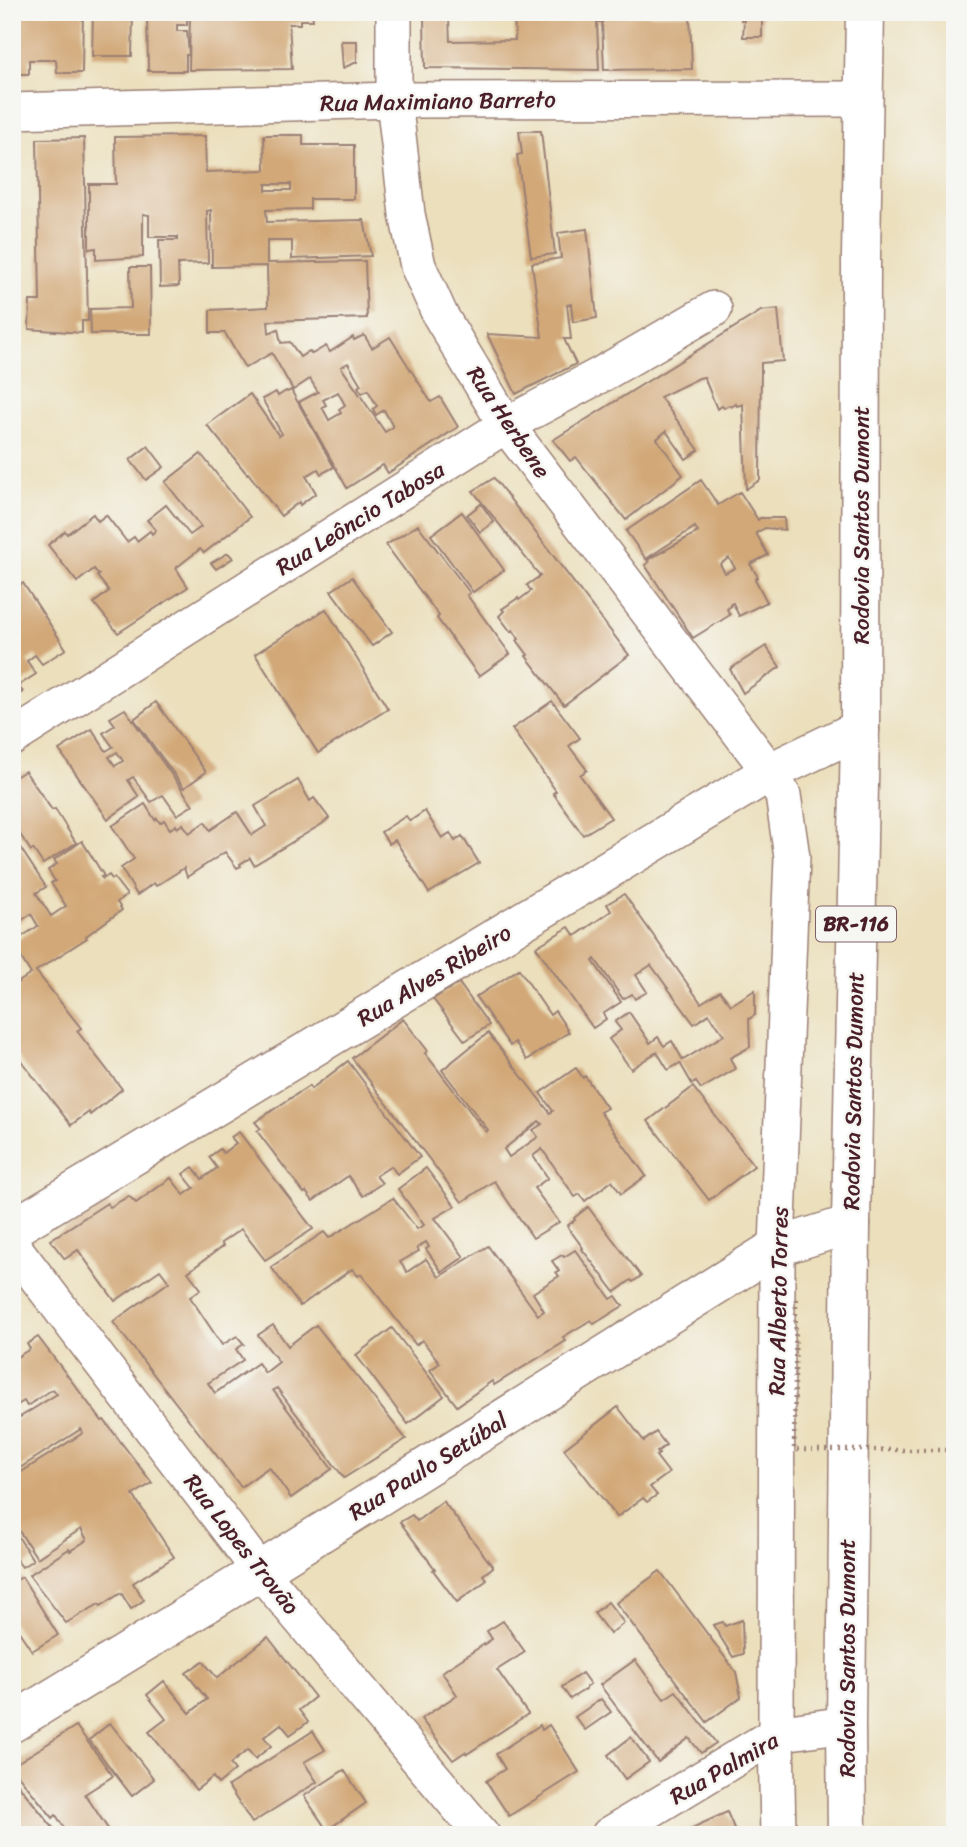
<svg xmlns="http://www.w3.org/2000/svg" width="967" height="1847" viewBox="0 0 967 1847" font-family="Sriracha,sans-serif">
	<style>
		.building { fill: #d2a878; fill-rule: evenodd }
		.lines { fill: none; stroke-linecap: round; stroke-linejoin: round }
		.minor-casing { stroke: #9a7f74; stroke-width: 38 }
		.tertiary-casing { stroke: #9a7f74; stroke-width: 41 }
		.trunk-casing { stroke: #9a7f74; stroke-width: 41 }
		.minor { stroke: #fff; stroke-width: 35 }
		.tertiary { stroke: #fff; stroke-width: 38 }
		.trunk { stroke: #fff; stroke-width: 38 }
		.path-bridge { stroke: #9a7f74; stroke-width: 4.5; stroke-dasharray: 2 5; stroke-linecap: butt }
		.labels { text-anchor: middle; stroke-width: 5; stroke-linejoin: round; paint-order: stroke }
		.shield { fill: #f6f6f2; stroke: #7e6067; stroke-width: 2 }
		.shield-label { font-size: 21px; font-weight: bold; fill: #4a1f2b }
		.street-label { font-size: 23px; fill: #4a1f2b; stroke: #f6f6f2 }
	</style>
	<rect width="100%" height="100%" fill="#f6f6f2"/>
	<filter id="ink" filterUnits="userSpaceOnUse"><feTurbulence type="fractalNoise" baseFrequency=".0143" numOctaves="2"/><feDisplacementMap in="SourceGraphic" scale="14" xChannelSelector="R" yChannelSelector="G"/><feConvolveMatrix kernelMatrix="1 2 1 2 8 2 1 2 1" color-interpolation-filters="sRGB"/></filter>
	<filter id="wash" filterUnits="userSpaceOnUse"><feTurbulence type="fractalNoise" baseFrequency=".00686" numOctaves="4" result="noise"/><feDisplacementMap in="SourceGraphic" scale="28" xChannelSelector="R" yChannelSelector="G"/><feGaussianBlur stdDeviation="1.57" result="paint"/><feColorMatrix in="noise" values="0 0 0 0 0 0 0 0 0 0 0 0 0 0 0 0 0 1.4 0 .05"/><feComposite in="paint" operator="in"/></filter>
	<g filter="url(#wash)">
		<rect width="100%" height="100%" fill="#ebdfbc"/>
		<g id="blocks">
			<g class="building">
				<polygon points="12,12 83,12 82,73 57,73 56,60 29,60 29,74 12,74"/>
				<polygon points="93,12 133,12 132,56 92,56"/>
				<polygon points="147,12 187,12 187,25 177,25 177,31 187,31 189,55 186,55 186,71 148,71"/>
				<polygon points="190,12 312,12 313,20 300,20 300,24 289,24 292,69 189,70"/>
				<polygon points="514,12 627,12 627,15 690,14 692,69 604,70 602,22 597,22 599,70 425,68 424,18 449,18 450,41 515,40"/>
				<polygon points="742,12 762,12 762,37 743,37 744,19 741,20"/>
				<polygon points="341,41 357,41 357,62 343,68"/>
				<polygon points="519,131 541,131 555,254 531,257 517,155 522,154"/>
				<path d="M264,135h39v10h51v54h-44v10l-44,1 1,12 97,-2 7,36 -79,3v-18h-25v22l98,-2 2,57 -99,3 1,12 9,-4 3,14 9,-1 10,15 9,-6 3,3 14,-8 4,6 23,-15 1,3 10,-5 8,13 18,-11 41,65 9,-5 18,30 -70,46 -5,-8 -36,23 -48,-86 19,-10 -8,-13 -17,11 -21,-37 -27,15 -20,-35h-15v-23l58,-3 -1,-41 -55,1 -1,-57 -4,1 1,52 -30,1 1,22 -19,1 -1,-47h19v-3h-29v-22l-6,-1v43l-47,3v-12l-7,1v-65h27l-1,-47 90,-1 1,36 59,-2zM266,184h25v6h-25zM348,363l13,22 -3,2 4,6 6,-3 9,16 -4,3 3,6 8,-5 9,17 -8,5 -44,-65zM338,392l7,13 -6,4 2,4 -12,7 -7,-13 4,-2 -3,-5z"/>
				<polygon points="84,138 88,321 82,321 82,333 29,329 30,301 40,301 37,139"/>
				<polygon points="587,229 597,318 573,322 571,304 567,305 571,339 564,339 576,364 516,394 487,334 542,337 532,263 561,258 558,233"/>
				<polygon points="130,267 150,267 151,334 91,334 90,309 131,308"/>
				<polygon points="778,309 783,361 761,363 760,480 746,489 743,404 737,406 736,404 731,407 729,405 724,408 722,406 717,409 704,377 699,378 660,397 699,450 686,459 666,431 657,439 683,475 626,520 576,457 570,461 553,440 761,311"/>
				<polygon points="291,390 334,467 321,474 318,469 306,476 316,493 300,505 299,502 281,516 248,473 247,474 207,425 250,394 279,436 282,434 262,399 276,392 278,396 286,391 287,392"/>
				<polygon points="148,446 164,467 146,480 130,460"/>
				<polygon points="201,454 250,517 204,553 200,549 176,568 188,587 118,633 94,603 109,591 97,576 99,575 94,569 77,582 48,545 65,531 67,534 93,514 98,521 106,515 127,542 134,537 137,541 150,531 152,534 156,530 147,520 166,505 190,535 201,527 165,482"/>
				<polygon points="494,478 629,655 564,705 526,656 528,655 517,640 519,639 513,630 511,632 499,616 504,611 502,609 518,598 519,600 531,591 527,585 540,576 473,491"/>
				<path d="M701,480l17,25 22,-13 18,28 2,-2h24l1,12 -20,-2 -9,5 12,22 -18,9 8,13 -3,2 12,23 -28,14 -6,-13 -3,1 1,2 -4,3 3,6 -37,23 -48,-73 4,-3 -2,-2 51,-28 -3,-5 -49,32 -20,-28zM729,558l6,10 -10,5 -5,-9z"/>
				<polygon points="481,504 494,522 480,532 467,515"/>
				<polygon points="462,512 504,570 473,592 431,535"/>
				<polygon points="418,525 470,593 467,595 510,654 479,676 437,618 439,616 386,545"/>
				<polygon points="228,553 233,558 216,569 211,563"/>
				<polygon points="352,577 392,632 372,646 331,591"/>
				<polygon points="23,583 66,649 42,664 35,655 27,661 36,674 18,686 23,692 12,698 12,590"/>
				<polygon points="326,609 388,709 318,753 255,654"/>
				<polygon points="766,646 780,667 743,693 730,669"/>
				<polygon points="552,701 580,738 569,746 587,770 580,775 611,818 583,835 553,793 556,791 512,729"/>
				<polygon points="156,702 206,772 184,788 134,719"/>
				<path d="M125,709l68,96 -16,10 -14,-20 -12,7 -18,-25 -5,3 11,17 -31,22 -49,-69 33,-21 14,22 7,-4 -10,-14 12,-8 -5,-7zM117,752l6,9 -8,5 -6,-9z"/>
				<polygon points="25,771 52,810 55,809 76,843 43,864 33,849 31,851 12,822 12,779"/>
				<polygon points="298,780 310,801 314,798 329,818 322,824 254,865 250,858 240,864 241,866 237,868 225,852 187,877 184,868 156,886 154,883 137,895 121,868 134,859 112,826 145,804 155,820 157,818 160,823 164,820 170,829 176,825 177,828 183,824 189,833 205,822 210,830 237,812 252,835 266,826 255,806"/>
				<polygon points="425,811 442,838 450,833 455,841 462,836 479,863 429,893 395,840 389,844 381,832 406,816 410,821"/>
				<polygon points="12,835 46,887 36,893 51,916 66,906 51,883 55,881 48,870 57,864 54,860 82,841 104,876 101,877 103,879 109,875 112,879 114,878 127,895 117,902 122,910 86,936 87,938 36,971 81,1028 77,1031 122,1089 90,1115 89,1112 71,1125 12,1049 12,986 31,974 12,943 38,926 31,914 12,927 12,887 14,890 21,885 14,874 12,876"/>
				<polygon points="624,894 701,1003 720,991 731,1005 755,990 755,1015 749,1019 750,1047 730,1058 735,1069 701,1089 696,1082 692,1084 680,1063 668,1070 657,1052 631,1069 609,1039 621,1030 615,1022 629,1012 650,1043 658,1037 664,1046 672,1041 683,1060 724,1035 709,1014 694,1024 651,965 636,975 647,992 635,999 632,994 623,999 595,959 593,961 621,1002 603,1014 606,1019 593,1028 536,947 569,927 575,936 611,911 607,904"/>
				<polygon points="519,969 550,1015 555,1011 569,1032 527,1060 515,1042 510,1046 476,997"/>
				<polygon points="459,983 489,1025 465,1041 433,999"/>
				<path d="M403,1019l25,32 -3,2 61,79 2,-2 -46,-60 46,-37 62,80 3,-2 -13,-18 36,-25 7,10 2,-2 22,32 -7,4 46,64 -25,18 -9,-13 -27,20 -5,-7 -5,3 -33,-48 -9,7 15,22 -14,10 25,34 -26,16 -39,-57 -32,21 -110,-144zM539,1121l3,3 -9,6 5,7 -29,20 -5,-8z"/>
				<polygon points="348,1061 420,1157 397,1174 391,1166 376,1176 382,1183 363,1196 348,1176 313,1201 306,1192 304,1193 257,1131 261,1129 255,1122 309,1086 311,1089"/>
				<polygon points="693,1087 754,1166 709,1200 648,1121"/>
				<polygon points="239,1132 313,1229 265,1260 241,1229 221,1243 223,1246 188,1272 201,1289 190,1297 222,1345 237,1336 244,1344 236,1349 243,1360 208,1383 215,1393 258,1363 265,1373 279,1362 258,1335 273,1325 288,1346 316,1325 406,1439 344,1478 277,1388 273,1390 332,1469 291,1498 269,1467 241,1487 113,1322 169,1282 160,1270 115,1301 78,1250 65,1259 50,1240 107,1203 110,1207 129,1196 136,1203 171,1178 184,1195 194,1188 183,1174 193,1167 202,1179 217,1168 209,1157 220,1149 223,1153 236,1143 231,1137"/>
				<polygon points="426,1168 455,1206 435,1218 464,1257 442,1272 426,1249 429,1247 426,1242 417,1248 419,1251 400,1262 407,1272 426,1259 439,1277 488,1246 538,1315 544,1311 533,1293 559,1276 556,1272 559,1271 552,1261 562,1255 564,1257 575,1250 611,1299 616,1296 623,1306 594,1324 591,1320 563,1337 566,1341 494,1385 492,1381 457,1406 430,1370 440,1363 422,1340 416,1345 361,1274 358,1276 352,1269 300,1306 271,1267 324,1232 329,1238 393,1198 417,1229 424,1225 398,1189"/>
				<polygon points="588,1207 641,1276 633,1282 631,1280 615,1292 582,1249 583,1248 567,1226 575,1220 574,1218"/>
				<polygon points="392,1328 444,1396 408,1424 356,1355"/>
				<polygon points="38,1337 102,1421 104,1420 152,1483 133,1495 174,1557 133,1583 144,1600 131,1609 121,1593 101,1606 99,1604 66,1623 29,1575 69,1549 70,1551 87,1540 81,1529 37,1558 17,1528 14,1530 33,1560 22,1567 12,1554 12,1526 18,1522 12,1514 12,1478 83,1433 81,1429 12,1473 12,1422 57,1394 53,1389 27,1406 24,1401 12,1408 12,1360 30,1349 27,1344"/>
				<polygon points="618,1407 644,1441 656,1432 666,1445 657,1452 659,1454 656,1456 669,1473 650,1487 657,1495 647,1502 643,1498 617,1517 564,1449"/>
				<polygon points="443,1501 493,1567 483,1575 487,1580 457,1602 433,1570 435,1569 400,1522 412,1515 417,1521"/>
				<polygon points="660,1571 736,1672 741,1697 707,1722 616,1603"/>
				<polygon points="12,1577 15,1581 22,1577 58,1635 32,1651 12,1621"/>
				<polygon points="608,1602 624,1623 610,1634 594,1613"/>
				<polygon points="742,1620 743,1654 733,1657 713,1625 723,1622 725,1626"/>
				<polygon points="503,1621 525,1652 497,1670 528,1714 467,1754 465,1752 453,1760 421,1719 457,1695 442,1672 492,1639 487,1631"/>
				<polygon points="268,1637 315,1697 299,1710 308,1722 290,1735 281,1724 264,1737 271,1746 255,1759 248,1750 230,1764 235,1770 218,1784 213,1777 196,1790 149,1732 166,1719 147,1695 164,1681 190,1713 207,1699 186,1673 203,1661 217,1678"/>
				<polygon points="635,1660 664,1699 676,1691 716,1743 701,1753 689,1738 658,1762 600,1685"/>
				<polygon points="582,1673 590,1684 586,1687 586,1689 570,1699 562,1687"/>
				<polygon points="601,1699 611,1712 585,1730 575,1717"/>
				<polygon points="110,1723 154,1779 132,1796 89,1740"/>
				<polygon points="540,1725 542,1730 549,1725 579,1772 509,1816 486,1781 505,1769 496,1754"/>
				<polygon points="76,1726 113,1776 85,1794 112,1835 71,1835 68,1830 66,1831 56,1815 53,1818 12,1768 12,1766"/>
				<polygon points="313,1731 325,1750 304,1762 317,1782 252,1823 228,1786"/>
				<polygon points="631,1737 649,1762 625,1779 608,1755"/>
				<polygon points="344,1770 366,1803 327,1830 304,1796"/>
				<polygon points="12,1777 59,1835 12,1835"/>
				<polygon points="727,1812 737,1835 684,1835 683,1832"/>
			</g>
		</g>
	</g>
	<g filter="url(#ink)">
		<use href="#blocks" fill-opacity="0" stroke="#9a7f74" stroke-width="2"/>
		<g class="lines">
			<defs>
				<g id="minor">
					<polyline points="394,12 394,100 407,214 418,266 440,315 506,425 770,772 783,795 792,857 777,1247 776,1734 778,1835"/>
					<polyline points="12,111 394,100 864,99"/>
					<polyline points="12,738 506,425 602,374 714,309"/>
					<polyline points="12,1245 260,1571 482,1835"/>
					<polyline points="609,1835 776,1734 846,1724"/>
				</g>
				<g id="tertiary">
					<polyline points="12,1229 770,772 860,729"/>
					<polyline points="12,1723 260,1571 777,1247 851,1224"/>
				</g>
				<polyline id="trunk" points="847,1835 846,1724 851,1224 860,729 861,256 865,12"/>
			</defs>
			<use href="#minor" class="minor-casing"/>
			<use href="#tertiary" class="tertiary-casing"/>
			<use href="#trunk" class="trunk-casing"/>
			<use href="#minor" class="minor"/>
			<use href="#tertiary" class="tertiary"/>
			<use href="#trunk" class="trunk"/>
			<polyline class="path-bridge" points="796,1299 794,1450 955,1450"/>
		</g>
	</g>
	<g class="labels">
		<rect class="shield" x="816" y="906.5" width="80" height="35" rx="5"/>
		<g class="shield-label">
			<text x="856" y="931">BR-116</text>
		</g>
		<g class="street-label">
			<text transform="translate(438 101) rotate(-1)" y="8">Rua Maximiano Barreto</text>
			<text transform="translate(509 422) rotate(56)" y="8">Rua Herbene</text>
			<text transform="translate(360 518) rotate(-32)" y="8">Rua Leôncio Tabosa</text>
			<text transform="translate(861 525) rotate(-90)" y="8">Rodovia Santos Dumont</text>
			<text transform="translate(434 975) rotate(-31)" y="8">Rua Alves Ribeiro</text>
			<text transform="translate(853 1091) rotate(-89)" y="8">Rodovia Santos Dumont</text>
			<text transform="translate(778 1301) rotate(-89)" y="8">Rua Alberto Torres</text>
			<text transform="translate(428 1466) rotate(-32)" y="8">Rua Paulo Setúbal</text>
			<text transform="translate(242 1544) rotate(52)" y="8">Rua Lopes Trovão</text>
			<text transform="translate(847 1658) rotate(-90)" y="8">Rodovia Santos Dumont</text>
			<text transform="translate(724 1768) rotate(-30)" y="8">Rua Palmira</text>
		</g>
	</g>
	<rect width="967" height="1847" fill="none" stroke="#f6f6f2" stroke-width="42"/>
</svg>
